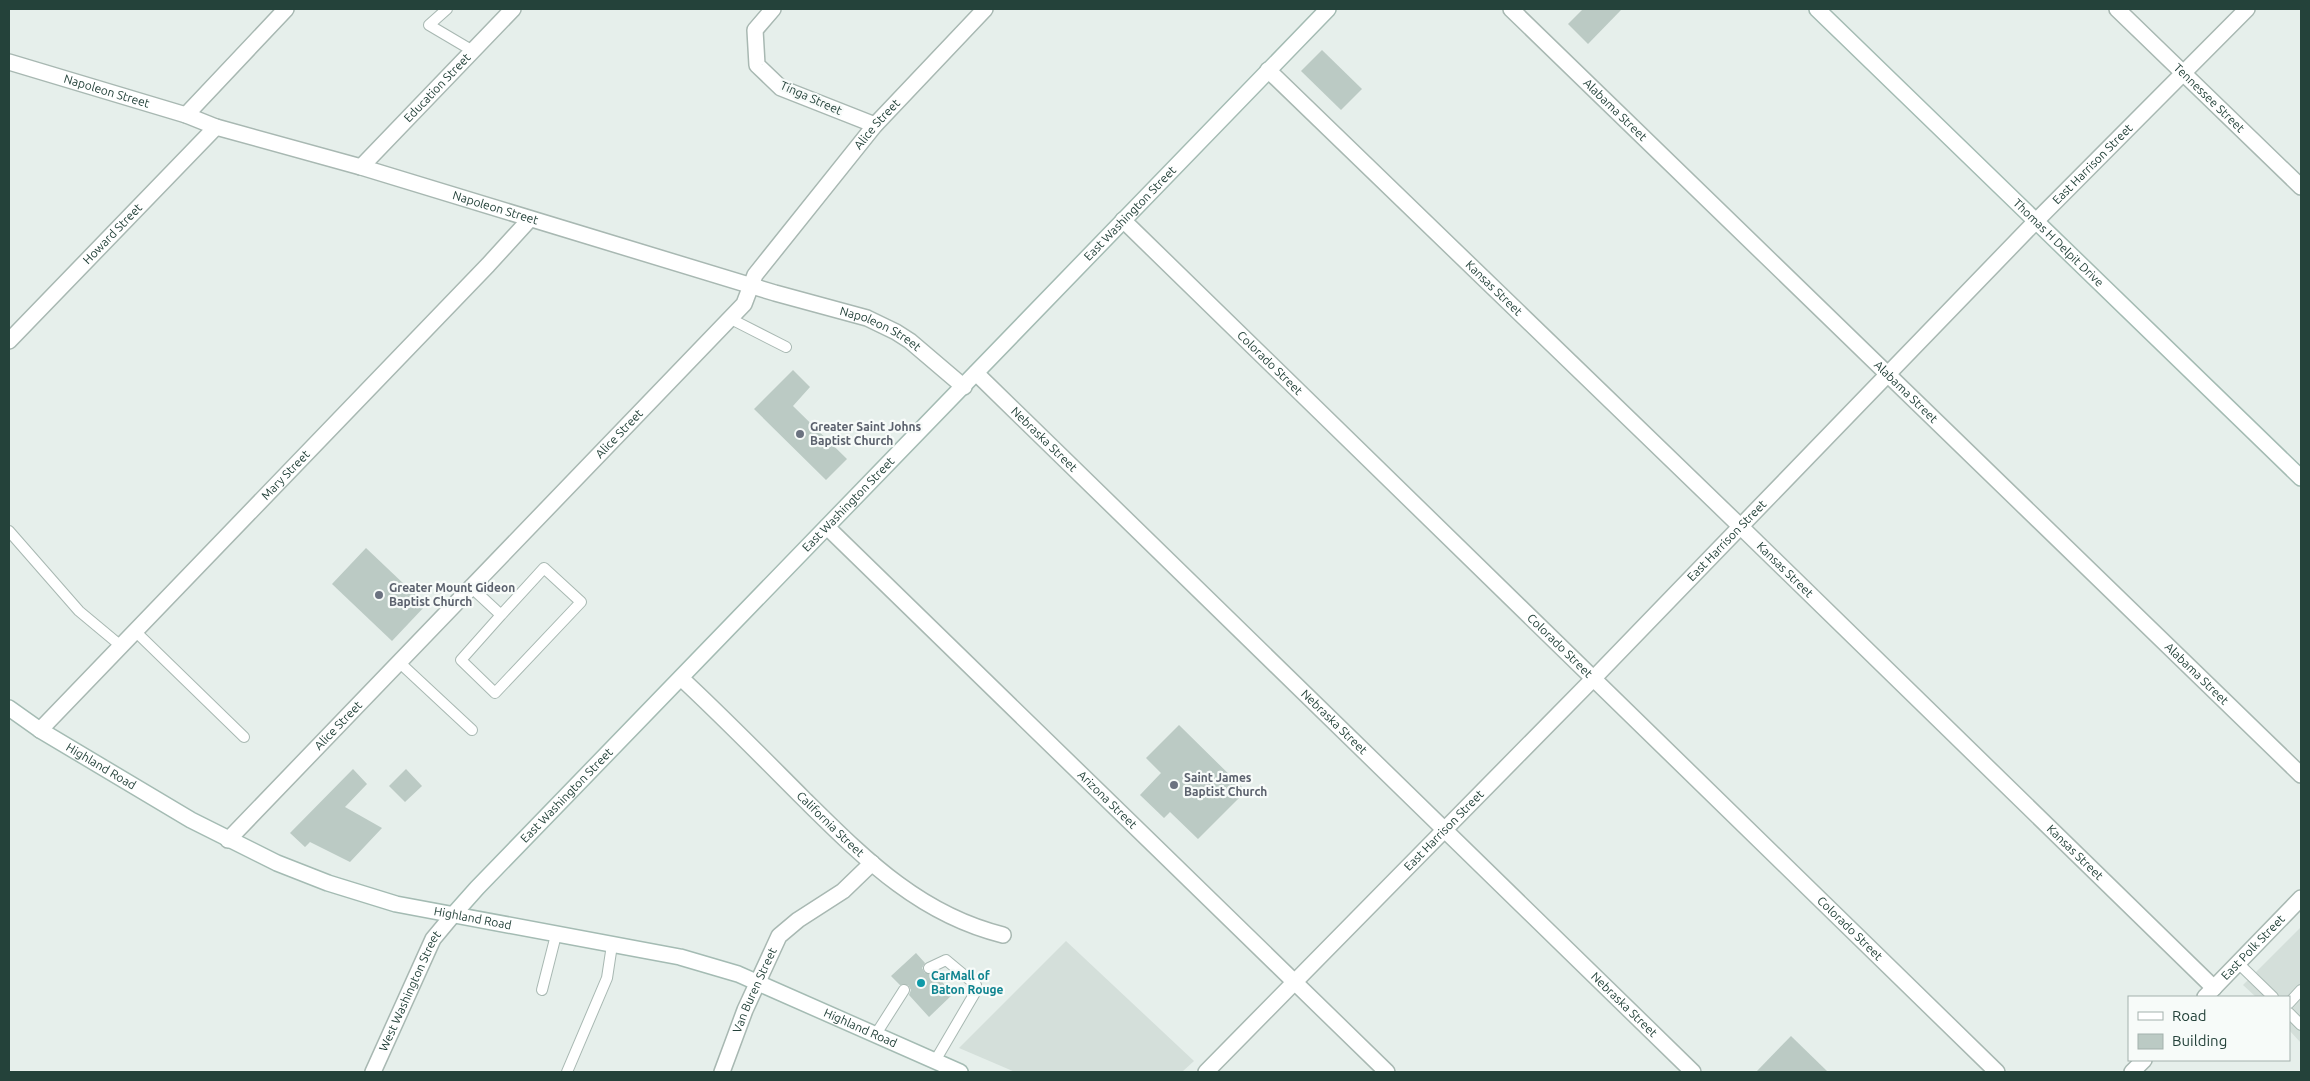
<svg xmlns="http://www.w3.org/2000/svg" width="2310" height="1081" viewBox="0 0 2310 1081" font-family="Ubuntu,sans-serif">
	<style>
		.built { fill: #d4dfda }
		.building { fill: #bbcac4 }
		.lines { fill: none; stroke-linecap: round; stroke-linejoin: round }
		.lane-casing { stroke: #a8b8b2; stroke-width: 12 }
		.street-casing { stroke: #a8b8b2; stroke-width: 18 }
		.secondary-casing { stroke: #a4bbb3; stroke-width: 18 }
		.lane { stroke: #fff; stroke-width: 10 }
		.street { stroke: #fff; stroke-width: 15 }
		.secondary { stroke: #fff; stroke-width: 15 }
		.worship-dot { fill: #6b7280; stroke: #f7fbf9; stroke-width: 2 }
		.culture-dot { fill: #0f9aa8; stroke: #f7fbf9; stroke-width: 2 }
		.labels { text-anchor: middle; stroke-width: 4.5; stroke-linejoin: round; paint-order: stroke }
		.street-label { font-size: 12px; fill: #24423a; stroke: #f7fbf9 }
		.worship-label { font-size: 12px; font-weight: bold; fill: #5b616d; stroke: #f7fbf9; text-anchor: start }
		.culture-label { font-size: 12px; font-weight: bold; fill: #0d838f; stroke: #f7fbf9; text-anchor: start }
	</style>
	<rect width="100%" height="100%" fill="#e6efeb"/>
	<g class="built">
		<polygon points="2301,927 2301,1043 2289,1030 2289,997 2256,997 2243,985"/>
		<polygon points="1066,941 1194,1061 1182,1072 1015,1072 959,1048"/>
	</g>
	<g class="building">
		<polygon points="1583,9 1622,9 1588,44 1568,24"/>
		<polygon points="1322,50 1362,89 1341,110 1301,71"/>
		<polygon points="793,370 810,387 793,406 847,459 826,480 754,409"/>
		<polygon points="366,548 426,605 392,641 332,584"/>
		<polygon points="1179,725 1246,791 1198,839 1170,812 1164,818 1140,795 1161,773 1146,758"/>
		<polygon points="353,769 367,784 345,807 382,828 350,862 310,842 305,847 290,833"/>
		<polygon points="406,769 422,786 405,802 389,786"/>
		<polygon points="916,953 925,963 922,968 925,973 934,973 953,994 929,1017 909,995 911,990 908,985 900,985 891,976"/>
		<polygon points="1791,1036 1828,1072 1756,1072"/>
	</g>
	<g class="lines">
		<defs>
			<g id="lane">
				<polyline points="447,9 429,25 473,51"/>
				<polyline points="731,319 786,347"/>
				<polyline points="9,531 79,611 121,646"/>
				<polyline points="472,588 501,615 544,568 581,602 495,693 461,660 501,615"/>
				<polyline points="135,631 244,737"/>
				<polyline points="400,663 472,730"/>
				<polyline points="2238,963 2273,997"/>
				<polyline points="929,968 946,960 976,985 976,991 935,1061"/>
				<polyline points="542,990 556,935"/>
				<polyline points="2289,1003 2301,990"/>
				<polyline points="2289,1013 2301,1025"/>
				<polyline points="876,1034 904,990"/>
				<polyline points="567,1072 607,978 612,945"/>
			</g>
			<g id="street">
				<polyline points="773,9 755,30 757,65 781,88 875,125"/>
				<path id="s1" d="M1511,9l790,766"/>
				<path id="s2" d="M2117,9l184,178"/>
				<path id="s3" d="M9,62l177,53 30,12 145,40 414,126 92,25 29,14 14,9 54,46"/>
				<path id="s4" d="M1268,70l472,456 474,462"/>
				<polyline points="186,115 286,9"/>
				<path id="s5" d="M361,167l152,-158"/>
				<path id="s6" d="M1123,220l874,852"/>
				<path id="s7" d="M9,341l207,-214"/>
				<path id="s8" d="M976,373l717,699"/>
				<path id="s9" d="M827,527l560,545"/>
				<path id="s10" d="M681,678c42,39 82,80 122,120 60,59 115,116 200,137"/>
				<path id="s11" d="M40,730l448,-465 42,-46"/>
				<path id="s12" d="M228,840l516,-536 11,-29 120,-150 110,-116"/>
				<path id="s13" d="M2205,997l96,-99"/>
				<path id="s14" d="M373,1072l60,-133 20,-24"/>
				<path id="s15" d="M722,1072l23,-62 34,-74 19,-16 45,-29 29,-28"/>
				<path id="s16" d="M1206,1072l387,-393 443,-458 211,-212"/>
				<polyline points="2132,1072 2144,1060"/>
			</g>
			<g id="secondary">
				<path id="s17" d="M1817,9l484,469"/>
				<path id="s18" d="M9,708l31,22 151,90 86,43 51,20 68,21 284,53 58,17 222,98"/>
				<path id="s19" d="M453,915l24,-27 851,-879"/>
			</g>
		</defs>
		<use href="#lane" class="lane-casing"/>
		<use href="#street" class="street-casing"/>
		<use href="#secondary" class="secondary-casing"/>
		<use href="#lane" class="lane"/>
		<use href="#street" class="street"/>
		<use href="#secondary" class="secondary"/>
	</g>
	<g class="worship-dot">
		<circle cx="800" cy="434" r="5"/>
		<circle cx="379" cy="595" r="5"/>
		<circle cx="1174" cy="785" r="5"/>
	</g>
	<circle class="culture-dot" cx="921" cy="983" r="5"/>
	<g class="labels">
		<g class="street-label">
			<text dy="4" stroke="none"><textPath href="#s5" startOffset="110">Education Street</textPath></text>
			<text dy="4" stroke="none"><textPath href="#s3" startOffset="102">Napoleon Street</textPath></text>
			<text transform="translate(811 98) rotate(24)" y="4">Tinga Street</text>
			<text dy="4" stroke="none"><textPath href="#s2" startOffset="128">Tennessee Street</textPath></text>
			<text dy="4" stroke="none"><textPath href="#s1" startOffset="145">Alabama Street</textPath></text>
			<text dy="4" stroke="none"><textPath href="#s12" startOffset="969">Alice Street</textPath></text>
			<text dy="4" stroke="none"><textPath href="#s16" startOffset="1269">East Harrison Street</textPath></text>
			<text dy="4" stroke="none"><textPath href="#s3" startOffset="508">Napoleon Street</textPath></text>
			<text dy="4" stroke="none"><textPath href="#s19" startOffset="975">East Washington Street</textPath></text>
			<text dy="4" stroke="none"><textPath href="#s7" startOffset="149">Howard Street</textPath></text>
			<text dy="4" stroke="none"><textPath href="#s17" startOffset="336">Thomas H Delpit Drive</textPath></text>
			<text dy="4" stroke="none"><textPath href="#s4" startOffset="314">Kansas Street</textPath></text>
			<text dy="4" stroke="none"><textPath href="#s3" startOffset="912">Napoleon Street</textPath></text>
			<text dy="4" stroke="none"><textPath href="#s6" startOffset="205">Colorado Street</textPath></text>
			<text dy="4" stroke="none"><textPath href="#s1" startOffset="550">Alabama Street</textPath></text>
			<text dy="4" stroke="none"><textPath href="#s12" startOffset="564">Alice Street</textPath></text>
			<text dy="4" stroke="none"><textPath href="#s8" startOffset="95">Nebraska Street</textPath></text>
			<text dy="4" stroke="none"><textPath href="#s11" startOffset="354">Mary Street</textPath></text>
			<text dy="4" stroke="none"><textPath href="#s19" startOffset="570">East Washington Street</textPath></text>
			<text dy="4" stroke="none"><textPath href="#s16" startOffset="744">East Harrison Street</textPath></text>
			<text dy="4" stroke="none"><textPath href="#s4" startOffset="719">Kansas Street</textPath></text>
			<text dy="4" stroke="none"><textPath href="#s6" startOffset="610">Colorado Street</textPath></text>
			<text dy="4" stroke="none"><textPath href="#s1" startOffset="955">Alabama Street</textPath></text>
			<text dy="4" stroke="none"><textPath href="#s8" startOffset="500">Nebraska Street</textPath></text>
			<text dy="4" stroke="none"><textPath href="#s12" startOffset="159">Alice Street</textPath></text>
			<text dy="4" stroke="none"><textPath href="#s18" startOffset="109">Highland Road</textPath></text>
			<text dy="4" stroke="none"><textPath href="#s19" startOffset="165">East Washington Street</textPath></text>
			<text dy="4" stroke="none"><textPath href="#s9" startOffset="391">Arizona Street</textPath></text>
			<text dy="4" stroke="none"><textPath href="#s10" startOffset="209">California Street</textPath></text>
			<text dy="4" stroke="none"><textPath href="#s16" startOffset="339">East Harrison Street</textPath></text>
			<text dy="4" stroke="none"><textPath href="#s4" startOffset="1124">Kansas Street</textPath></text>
			<text dy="4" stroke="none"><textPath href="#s18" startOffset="514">Highland Road</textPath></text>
			<text dy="4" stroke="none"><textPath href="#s6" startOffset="1015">Colorado Street</textPath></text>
			<text dy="4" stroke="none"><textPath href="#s13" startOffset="69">East Polk Street</textPath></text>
			<text dy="4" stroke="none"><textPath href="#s15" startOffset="88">Van Buren Street</textPath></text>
			<text dy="4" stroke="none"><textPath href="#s14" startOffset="89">West Washington Street</textPath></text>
			<text dy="4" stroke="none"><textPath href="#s8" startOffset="905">Nebraska Street</textPath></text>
			<text dy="4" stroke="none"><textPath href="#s18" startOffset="919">Highland Road</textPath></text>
		</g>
		<g class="worship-label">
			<text x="810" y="431">Greater Saint Johns<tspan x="810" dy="14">Baptist Church</tspan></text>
			<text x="389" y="592">Greater Mount Gideon<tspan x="389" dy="14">Baptist Church</tspan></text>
			<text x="1184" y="782">Saint James<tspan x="1184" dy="14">Baptist Church</tspan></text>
		</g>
		<g class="culture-label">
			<text x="931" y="980">CarMall of<tspan x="931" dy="14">Baton Rouge</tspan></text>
		</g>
	</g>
	<rect width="2310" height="1081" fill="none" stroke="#24423a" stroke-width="20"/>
	<rect x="2128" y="996" width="162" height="65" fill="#f7fbf9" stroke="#a3b1ad"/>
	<rect x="2138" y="1012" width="25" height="8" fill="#ffffff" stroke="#a3b1ad"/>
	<text x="2172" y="1021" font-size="15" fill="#24423a">Road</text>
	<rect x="2138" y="1034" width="25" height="15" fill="#bbcac4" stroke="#a3b1ad"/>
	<text x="2172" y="1046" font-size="15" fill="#24423a">Building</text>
</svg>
